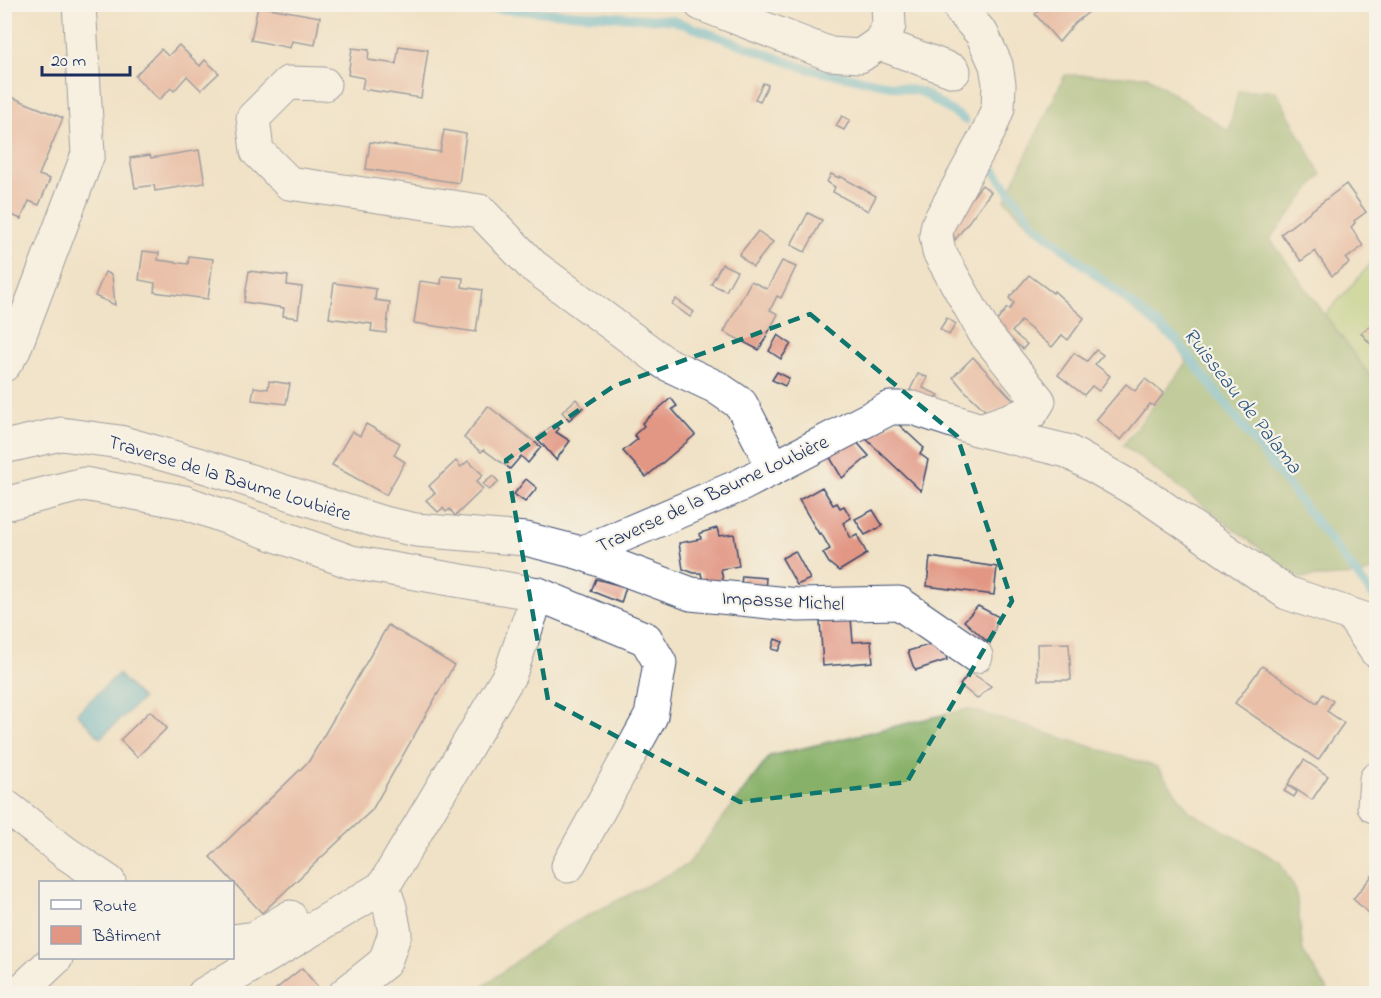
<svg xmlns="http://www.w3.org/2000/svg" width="1381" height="998" viewBox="0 0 1381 998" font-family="'Indie Flower',sans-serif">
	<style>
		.green { fill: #aacd77; stroke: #627e6a; stroke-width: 1.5 }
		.forest { fill: #87b068; stroke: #517063; stroke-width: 1.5 }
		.water { fill: #53b6d2; stroke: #377298; stroke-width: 1.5 }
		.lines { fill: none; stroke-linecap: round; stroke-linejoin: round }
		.stream { stroke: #53b6d2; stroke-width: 9 }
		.building { fill: #e29784 }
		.minor-casing { stroke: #3b4a6e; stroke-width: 35 }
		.minor { stroke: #fff; stroke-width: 33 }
		.marked { fill: none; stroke: #0f766e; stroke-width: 4.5; stroke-dasharray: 12 8; stroke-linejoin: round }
		.labels { text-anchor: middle; stroke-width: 4.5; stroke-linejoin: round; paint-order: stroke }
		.street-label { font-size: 20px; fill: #1b2f5e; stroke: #f7f3e8 }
		.water-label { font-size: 21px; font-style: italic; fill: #2c5881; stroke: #f7f3e8 }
	</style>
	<rect width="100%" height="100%" fill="#f7f3e8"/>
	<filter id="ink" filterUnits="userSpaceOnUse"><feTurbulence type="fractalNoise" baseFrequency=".0167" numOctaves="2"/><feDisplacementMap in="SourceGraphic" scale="12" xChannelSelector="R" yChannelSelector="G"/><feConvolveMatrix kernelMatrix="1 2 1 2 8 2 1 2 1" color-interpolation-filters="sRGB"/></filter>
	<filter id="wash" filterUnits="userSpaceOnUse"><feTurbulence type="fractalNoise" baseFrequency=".008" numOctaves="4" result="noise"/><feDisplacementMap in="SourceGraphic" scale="24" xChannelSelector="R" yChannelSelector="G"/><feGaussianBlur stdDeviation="1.35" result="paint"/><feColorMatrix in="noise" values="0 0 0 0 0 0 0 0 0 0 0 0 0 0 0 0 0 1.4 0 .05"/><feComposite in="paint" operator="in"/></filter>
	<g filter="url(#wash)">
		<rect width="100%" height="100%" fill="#f0e2c6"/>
		<polygon class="green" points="1376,258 1376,385 1325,315"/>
		<g class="forest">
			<polygon points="1065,75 1147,76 1229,131 1238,91 1276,91 1321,175 1270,239 1376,385 1376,569 1360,575 1299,578 1123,445 1187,363 1175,341 1132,302 1032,228 1005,200"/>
			<polygon points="968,709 1157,767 1190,812 1279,861 1296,891 1303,951 1329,993 474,993 556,932 687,865 770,756"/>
		</g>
		<polygon class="water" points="118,674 142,699 100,738 77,713"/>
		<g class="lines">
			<g class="stream">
				<polyline points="414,4 672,20 808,69 922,92 965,120"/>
				<polyline points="991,166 1034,224 1177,341 1374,597"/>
			</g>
		</g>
		<g id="blocks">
			<g class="building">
				<polygon points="1047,4 1099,4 1075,23 1059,42 1035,14"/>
				<polygon points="258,6 320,17 315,45 292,41 290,48 251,40"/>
				<polygon points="179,45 200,66 205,60 219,73 201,90 187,76 174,91 171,88 159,100 135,76 161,49 168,56"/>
				<polygon points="399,46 428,50 421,98 362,89 364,78 348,75 352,48 369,50 368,60 396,64"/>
				<polygon points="763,83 768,85 760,101 755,99"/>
				<polygon points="4,94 63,118 39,175 50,179 39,205 29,201 21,219 4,212"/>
				<polygon points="842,116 850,120 844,130 836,126"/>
				<polygon points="444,130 466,134 459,183 366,169 370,142 440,152"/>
				<polygon points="199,150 205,183 155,191 154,185 135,188 130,158 150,155 151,158"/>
				<polygon points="831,174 839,178 840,176 876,196 868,211 833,192 835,187 827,182"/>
				<polygon points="1346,184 1366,212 1354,221 1355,223 1351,227 1363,246 1346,259 1349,263 1332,276 1315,251 1301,261 1281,234"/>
				<polygon points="982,185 991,192 955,240 950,225"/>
				<polygon points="808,213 822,220 805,252 791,245"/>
				<polygon points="758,231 773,242 753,267 739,255"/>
				<polygon points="143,251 159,253 158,260 188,264 189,256 213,259 208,299 154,292 155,283 139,280"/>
				<polygon points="4,256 12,259 4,277"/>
				<polygon points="782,261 796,267 781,298 777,296 770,310 778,314 759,350 724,332 751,281 767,289"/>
				<polygon points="722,264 737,271 726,291 711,284"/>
				<polygon points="249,271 288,276 287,285 302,287 298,318 283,316 284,308 244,302"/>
				<polygon points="105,272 112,275 115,305 95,296"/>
				<polygon points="1029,275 1053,293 1054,291 1084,318 1068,340 1062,335 1052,347 1021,321 1012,332 1027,344 1023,349 994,325 1007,308 1009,310 1014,303 1009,298"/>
				<polygon points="442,276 463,278 462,287 482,290 476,332 414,323 420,281 441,284"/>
				<polygon points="334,283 376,289 375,300 390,302 386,333 371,331 372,324 329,318"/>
				<polygon points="676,299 694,312 690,317 672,304"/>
				<polygon points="947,318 956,324 949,335 940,329"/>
				<polygon points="1376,321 1376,350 1361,333"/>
				<polygon points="778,335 791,344 781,359 769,351"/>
				<polygon points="1096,350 1103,355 1095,364 1110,376 1099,391 1092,386 1084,395 1058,375 1074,353 1087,361"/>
				<polygon points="973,357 1016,403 989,414 964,390 953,377"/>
				<polygon points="777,372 789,378 785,386 772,380"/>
				<polygon points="918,374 927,377 923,388 939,395 933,405 919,394 910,390"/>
				<polygon points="1145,379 1164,393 1154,406 1150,404 1121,440 1096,420 1126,384 1135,391"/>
				<polygon points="269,381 290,384 286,404 252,400 254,387 268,389"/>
				<polygon points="671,398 677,406 672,409 695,435 646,477 623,451 638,439 634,435 644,426 642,423"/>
				<polygon points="576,399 583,408 569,420 562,412"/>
				<polygon points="488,406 541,447 528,463 521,456 510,469 484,450 481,452 464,438"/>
				<polygon points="896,422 924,448 920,454 928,460 921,491 865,438"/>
				<polygon points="366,424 400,443 394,455 405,462 386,495 332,465 352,431 360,436"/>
				<polygon points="554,424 559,429 556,432 570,441 556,460 537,438"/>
				<polygon points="854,439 869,456 842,478 828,454"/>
				<polygon points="456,461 461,467 468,461 483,475 476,482 483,489 455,516 450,509 446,512 443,508 438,512 426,500 435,493 429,486"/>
				<polygon points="493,476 499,482 489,490 483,484"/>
				<polygon points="526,479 537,488 525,502 514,494"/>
				<polygon points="822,487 833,505 837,503 840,508 844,506 851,518 843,523 851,538 857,535 867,554 839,571 829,563 823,553 830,549 821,533 819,534 799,500"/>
				<polygon points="873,510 883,526 865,535 855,519"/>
				<polygon points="717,528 719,536 734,534 739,566 721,569 723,580 703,582 701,573 694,573 683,569 679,543 701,539 700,533"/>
				<polygon points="795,551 810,579 797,585 782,558"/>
				<polygon points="930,557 997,567 994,595 927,586"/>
				<polygon points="742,576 766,578 765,592 741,584"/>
				<polygon points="596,579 626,587 621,603 591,591"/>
				<polygon points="978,606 999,617 990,644 964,621"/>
				<polygon points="851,618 853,642 871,641 873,662 823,666 820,621"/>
				<polygon points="388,625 454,665 372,810 262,913 210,857 309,761"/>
				<polygon points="775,639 783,642 779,651 772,649"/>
				<polygon points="942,641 947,660 916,670 913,666 908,651"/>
				<polygon points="1069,643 1071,680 1038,680 1037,644"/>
				<polygon points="1262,666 1317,703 1323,694 1333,701 1327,711 1344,723 1318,760 1235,703"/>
				<polygon points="970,672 991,686 977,699 960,685"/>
				<polygon points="150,711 167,728 137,757 120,740"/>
				<polygon points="1304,760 1328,776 1312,800 1288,784"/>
				<polygon points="1288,786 1297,792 1294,797 1284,791"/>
				<polygon points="1376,871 1376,919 1353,899"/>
				<polygon points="302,968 323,993 271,993"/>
			</g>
		</g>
	</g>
	<g filter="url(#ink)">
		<use href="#blocks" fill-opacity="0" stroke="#3b4a6e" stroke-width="1.5"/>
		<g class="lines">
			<defs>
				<g id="minor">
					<polyline points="701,4 830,54 860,56 879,43 889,26 888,4"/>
					<polyline points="961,10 982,34 996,65 999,84 998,108 989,131 938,224 936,235 939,252 984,332 1039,401 1032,412 980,430"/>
					<polyline points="879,43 954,71"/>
					<polyline points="324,84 288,83 253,118 257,151 289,183 480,211 532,265 665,363 716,387 741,404 774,468"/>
					<polyline points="4,365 14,350 88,154 79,4"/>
					<polyline points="4,447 61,434 120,442 194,463 380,522 416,530 526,539 581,553 741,485 890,408 913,408 980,430 1067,451 1148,497 1287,593 1376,623"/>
					<polyline points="4,504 84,484 184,502 351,562 538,594 646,639 660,663 651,716 568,866"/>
					<polyline points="581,553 691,594 798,605 899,603 976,656"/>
					<polyline points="1353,617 1376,651"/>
					<polyline points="4,805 66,853 109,882"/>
					<polyline points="1374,806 1376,779"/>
					<polyline points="232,941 255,938 290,917"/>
					<polyline points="18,994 56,958"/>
					<polyline points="204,994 383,887"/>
					<polyline points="345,994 385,962 395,933 390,907 383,887 510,674 538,594"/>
				</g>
			</defs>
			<use href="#minor" class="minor-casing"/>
			<use href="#minor" class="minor"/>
		</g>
	</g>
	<path d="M0 0H1381V998H0ZM810,314l147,122 55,165 -105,181 -167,20 -192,-102 -42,-240 108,-74z" fill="#f0e2c6" fill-opacity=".55" fill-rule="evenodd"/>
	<path class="marked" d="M810,314l147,122 55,165 -105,181 -167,20 -192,-102 -42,-240 108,-74z"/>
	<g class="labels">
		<g class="street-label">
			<text transform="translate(230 477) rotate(17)" y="7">Traverse de la Baume Loubière</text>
			<text transform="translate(712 493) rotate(-25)" y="7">Traverse de la Baume Loubière</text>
			<text transform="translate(783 600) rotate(3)" y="7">Impasse Michel</text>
		</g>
		<g class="water-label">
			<text transform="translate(1243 400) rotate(52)" y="7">Ruisseau de Palama</text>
		</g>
	</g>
	<rect width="1381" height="998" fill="none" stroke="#f7f3e8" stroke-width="24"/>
	<rect x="39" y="881" width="195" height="78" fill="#f7f3e8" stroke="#9fa5b1" stroke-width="1.5"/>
	<rect x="51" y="900" width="30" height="9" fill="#ffffff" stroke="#9fa5b1" stroke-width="1.5"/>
	<text x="93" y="911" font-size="18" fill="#1b2f5e">Route</text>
	<rect x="51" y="926" width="30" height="18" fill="#e29784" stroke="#9fa5b1" stroke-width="1.5"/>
	<text x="93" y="941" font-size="18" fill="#1b2f5e">Bâtiment</text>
	<path d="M42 66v9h88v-9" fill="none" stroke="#1b2f5e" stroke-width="3"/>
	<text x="51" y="66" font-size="18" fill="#1b2f5e" stroke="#f7f3e8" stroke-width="4.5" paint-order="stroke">20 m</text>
</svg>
